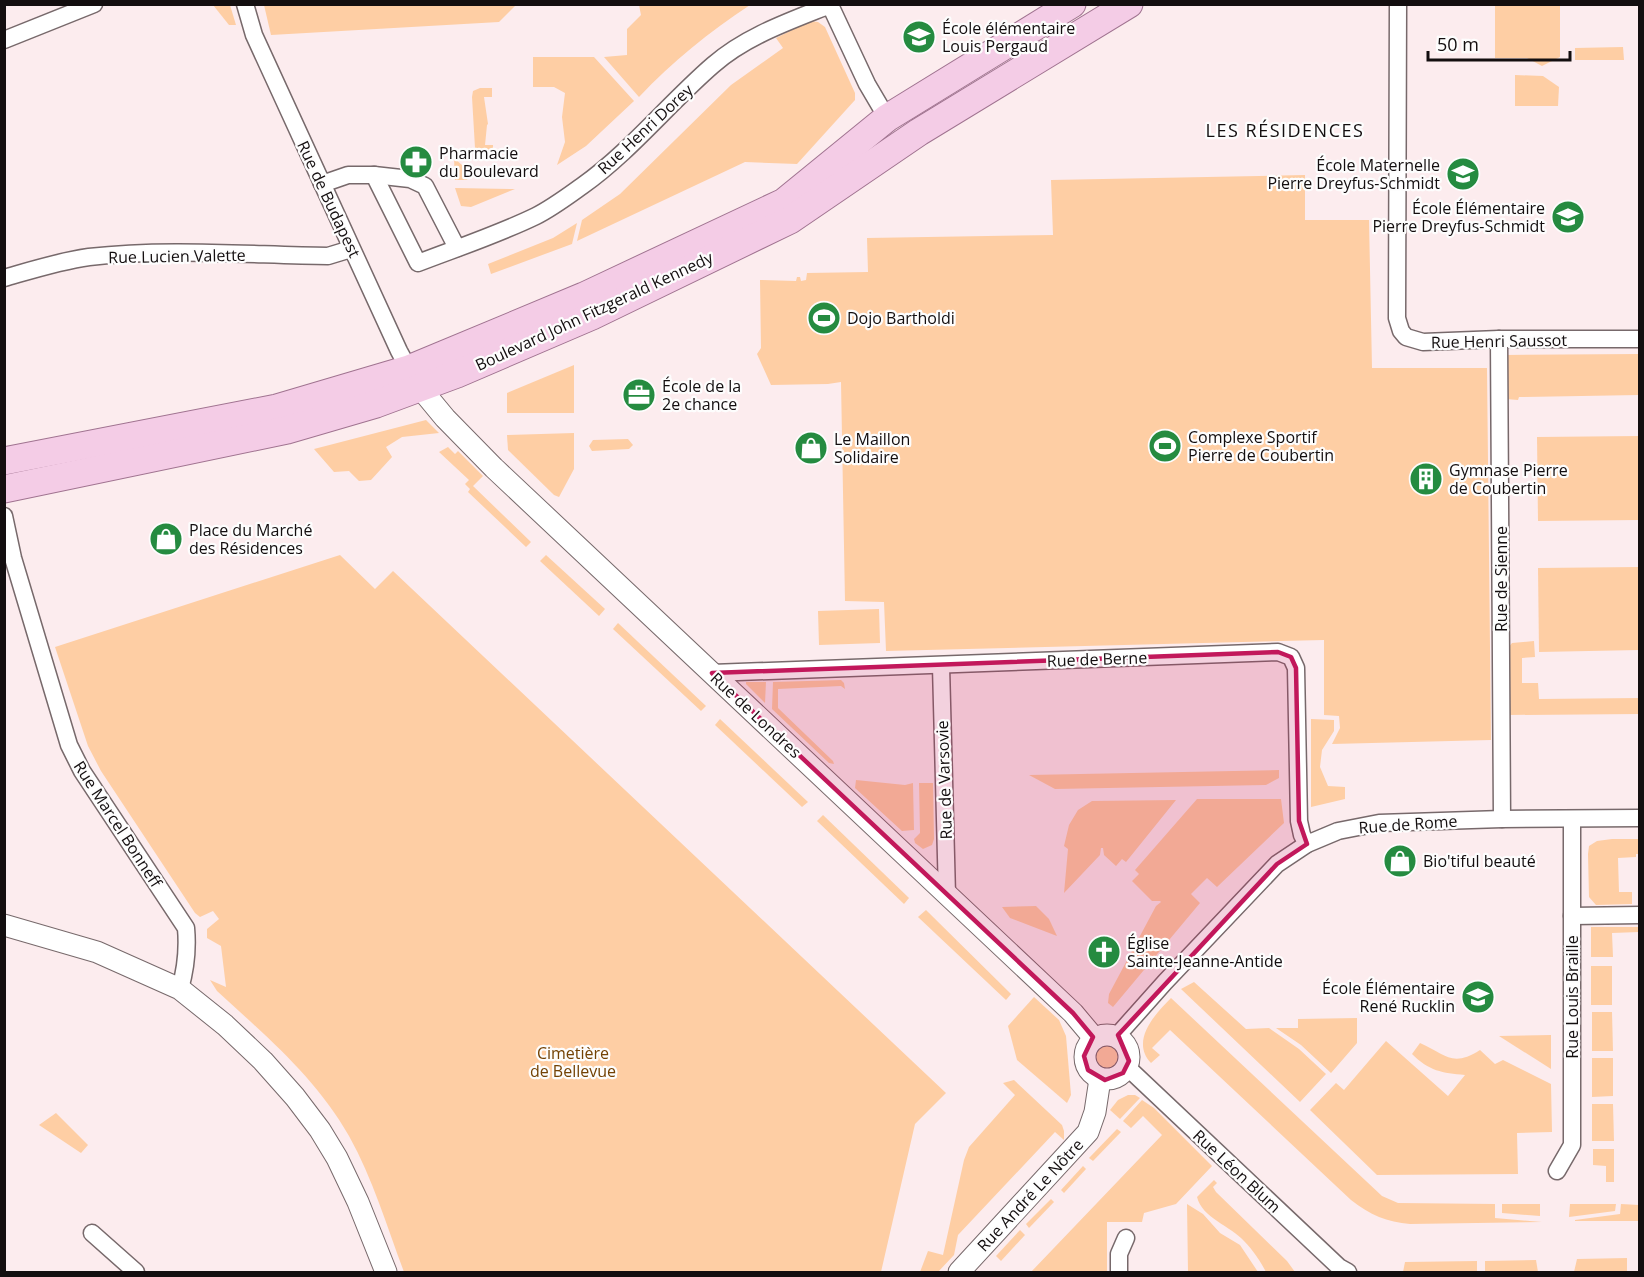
<svg xmlns="http://www.w3.org/2000/svg" width="1644" height="1277" viewBox="0 0 1644 1277" font-family="'Open Sans',sans-serif">
	<style>
		.green { fill: #fecea4 }
		.lines { fill: none; stroke-linecap: round; stroke-linejoin: round }
		.minor-casing { stroke: #77696b; stroke-width: 19 }
		.tertiary-casing { stroke: #77696b; stroke-width: 23 }
		.primary-casing { stroke: #a07390; stroke-width: 29 }
		.minor { stroke: #fff; stroke-width: 16 }
		.tertiary { stroke: #fff; stroke-width: 21 }
		.primary { stroke: #f4cce6; stroke-width: 27 }
		.marked { fill: #c2185b; fill-opacity: 0.2; stroke: #c2185b; stroke-width: 4.5; stroke-linejoin: round }
		.labels { text-anchor: middle; stroke-width: 4.5; stroke-linejoin: round; paint-order: stroke }
		.poi-label { font-size: 16px; fill: #130e0f; stroke: #fdfdfd; text-anchor: start }
		.street-label { font-size: 16px; fill: #130e0f; stroke: #fdfdfd }
		.park-label { font-size: 16px; fill: #734204; stroke: #fdfdfd }
		.neighbourhood-label { font-size: 18px; letter-spacing: 1.5px; fill: #130e0f; stroke: #fdfdfd }
	</style>
	<rect width="100%" height="100%" fill="#fcecee"/>
	<g class="green">
		<polygon points="213,5 230,5 236,25 229,25"/>
		<polygon points="264,5 264,4 516,5 499,22 271,35"/>
		<path d="M639,5v-1l111,1c-41,27 -77,56 -111,92l-35,-40 23,-2v-26l14,-14z"/>
		<polygon points="1495,5 1560,5 1560,57 1542,66 1527,58 1495,58"/>
		<polygon points="810,21 818,22 825,27 855,93 855,100 797,164 745,162 577,241 582,220 620,194 731,85 783,48 776,38"/>
		<polygon points="1623,47 1624,60 1575,60 1575,48"/>
		<polygon points="533,57 594,57 634,101 586,146 557,165 565,142 562,117 565,93 554,87 533,87"/>
		<polygon points="1515,75 1543,76 1559,87 1558,106 1515,106"/>
		<polygon points="480,88 492,88 492,97 484,97 488,124 487,125 485,145 493,145 493,153 481,153 475,148 472,97 473,91"/>
		<polygon points="454,158 471,173 467,180 455,180"/>
		<polygon points="1305,175 1305,220 1369,220 1372,368 1487,368 1491,740 1332,744 1340,728 1339,716 1324,715 1324,640 886,651 884,602 845,601 841,382 828,384 771,385 757,354 761,348 760,280 796,281 797,277 800,277 801,281 806,280 807,273 868,272 867,238 1053,235 1051,180"/>
		<polygon points="455,188 515,189 471,207 461,206"/>
		<polygon points="577,223 572,244 491,274 488,264 553,238"/>
		<polygon points="1639,354 1639,395 1519,397 1518,400 1506,399 1505,355"/>
		<polygon points="574,365 574,413 507,413 507,393"/>
		<polygon points="426,420 439,433 402,437 386,447 392,457 371,480 359,481 349,471 334,472 314,449"/>
		<polygon points="574,433 574,469 559,497 554,495 508,450 507,435"/>
		<polygon points="1639,436 1639,520 1538,521 1537,437"/>
		<polygon points="628,439 633,445 629,449 592,451 589,446 593,440"/>
		<polygon points="448,447 455,454 458,451 483,476 473,486 531,542 526,547 468,492 470,489 465,484 469,480 439,452"/>
		<path d="M340,555l35,34 18,-18 553,522 -31,31 -34,148h-477c-17,-45 -31,-93 -55,-136 -33,-58 -83,-100 -132,-145l-7,-11 16,7 -5,-41 -14,-8v-9l12,-10 -6,-8 -13,6 -5,-4 -94,-142 -13,-25 -33,-99z"/>
		<polygon points="546,555 605,609 599,616 540,561"/>
		<polygon points="1639,567 1639,650 1539,652 1538,568"/>
		<polygon points="879,609 880,643 819,645 818,611"/>
		<polygon points="618,623 706,706 701,711 613,629"/>
		<polygon points="1534,641 1535,657 1522,658 1522,683 1538,683 1539,699 1639,698 1639,714 1508,715 1508,648 1512,643"/>
		<polygon points="841,680 844,683 845,689 841,686 778,689 778,708 833,761 834,764 829,763 772,709 773,682"/>
		<polygon points="746,682 766,682 765,703 746,684"/>
		<polygon points="720,719 808,802 802,807 715,725"/>
		<polygon points="1311,719 1334,720 1334,731 1322,750 1320,767 1328,786 1345,787 1345,799 1311,807"/>
		<polygon points="1279,770 1279,778 1266,785 1055,789 1029,775"/>
		<polygon points="856,780 905,785 913,783 914,830 902,831 855,788"/>
		<polygon points="919,783 933,783 934,839 932,845 923,849 915,843 914,839 920,833"/>
		<polygon points="1197,799 1281,799 1284,823 1217,887 1207,878 1191,894 1200,903 1113,1007 1108,1003 1109,994 1156,906 1161,902 1160,901 1152,901 1132,881 1139,874 1135,870"/>
		<polygon points="1176,800 1126,862 1122,859 1116,866 1104,855 1103,848 1101,848 1100,855 1064,893 1068,849 1064,846 1069,825 1078,810 1092,801"/>
		<polygon points="823,815 909,898 904,904 817,821"/>
		<polygon points="1612,839 1639,839 1639,854 1636,854 1636,857 1618,858 1619,892 1632,892 1632,904 1596,905 1589,897 1588,854 1589,846 1597,841"/>
		<polygon points="1036,906 1049,919 1057,936 1010,918 1002,907"/>
		<polygon points="926,910 1011,994 1006,1000 918,917"/>
		<polygon points="1591,927 1639,927 1639,932 1612,933 1613,957 1591,957"/>
		<rect x="1591" y="966" width="21" height="39"/>
		<polygon points="1194,982 1246,1029 1269,1028 1299,1049 1326,1074 1300,1102 1181,989"/>
		<polygon points="1034,997 1059,1020 1066,1036 1071,1095 1067,1103 1017,1060 1008,1026"/>
		<path d="M1171,998l211,198 16,7 97,1v14l47,4 -132,2c-23,-2 -40,-9 -59,-24l-181,-170 -18,18 8,7 -9,8c-21,-22 4,-49 20,-65z"/>
		<polygon points="1592,1012 1612,1012 1613,1051 1592,1051"/>
		<polygon points="1357,1018 1357,1043 1331,1073 1301,1045 1276,1028 1298,1028 1298,1019"/>
		<polygon points="1551,1035 1551,1069 1499,1036"/>
		<path d="M1386,1041l62,55 17,-21c-23,-2 -36,-4 -53,-21l8,-11c25,11 32,25 60,7l15,14 8,-4 48,24 1,48 -35,1 1,41 -141,1 -67,-65 26,-27 8,7z"/>
		<circle cx="1106" cy="1058" r="13"/>
		<polygon points="1592,1058 1613,1058 1613,1096 1592,1097"/>
		<polygon points="1014,1080 1062,1125 1064,1131 1064,1140 1055,1132 958,1235 954,1255 938,1272 920,1272 928,1251 943,1255 964,1160 969,1147 1015,1095 1003,1083"/>
		<polygon points="1128,1095 1135,1095 1140,1098 1120,1119 1110,1110 1118,1100"/>
		<polygon points="1142,1100 1154,1108 1212,1166 1176,1204 1144,1213 1142,1222 1107,1222 1107,1272 1031,1272 1162,1135 1143,1116 1131,1128 1123,1121"/>
		<polygon points="1592,1104 1613,1104 1614,1141 1592,1141"/>
		<polygon points="56,1113 88,1145 81,1153 39,1125"/>
		<polygon points="1117,1129 1121,1132 1093,1161 1089,1158"/>
		<polygon points="1593,1149 1614,1149 1614,1182 1606,1182 1606,1166 1593,1165"/>
		<polygon points="1083,1166 1086,1169 1064,1193 1061,1190"/>
		<path d="M1214,1180l3,3 -4,4 3,5 71,69 8,11h-29c-5,-10 -13,-22 -22,-31 -13,-15 -42,-23 -47,-44z"/>
		<polygon points="1051,1199 1054,1202 1029,1228 1026,1224"/>
		<polygon points="1187,1204 1203,1214 1220,1233 1240,1245 1258,1272 1188,1272"/>
		<polygon points="1502,1204 1540,1204 1540,1216 1502,1213"/>
		<polygon points="1570,1204 1616,1204 1615,1211 1569,1217"/>
		<polygon points="1621,1204 1639,1205 1639,1221 1575,1221 1575,1220 1620,1214"/>
		<polygon points="1020,1230 1025,1235 1001,1261 996,1256"/>
		<polygon points="1627,1258 1627,1272 1574,1272 1577,1259"/>
		<polygon points="1536,1260 1538,1272 1485,1272 1485,1261"/>
		<polygon points="1477,1261 1477,1272 1403,1272 1405,1262"/>
	</g>
	<g class="lines">
		<defs>
			<g id="minor">
				<polyline points="245,4 254,35 399,351 412,375"/>
				<polyline points="1398,4 1397,318 1401,331 1406,337 1423,342 1499,339 1640,339"/>
				<polyline points="4,40 94,4"/>
				<polyline points="374,175 410,179 425,186 457,248"/>
				<path d="M322,184l26,-9h26l44,88c39,-15 81,-29 118,-47 16,-8 32,-20 46,-30 48,-34 87,-83 131,-121 33,-29 77,-44 117,-60l37,79 20,34"/>
				<path d="M4,278c28,-8 56,-17 85,-21 78,-9 161,-2 239,-1l23,-7"/>
				<polyline points="1499,339 1502,819"/>
				<path d="M4,516l9,42 56,187 13,26 104,157c2,22 0,40 -6,61"/>
				<polyline points="941,666 947,895"/>
				<polyline points="712,673 1278,652 1291,657 1296,668 1299,821 1302,835 1307,844"/>
				<polyline points="1572,916 1640,915"/>
				<polyline points="1116,1037 1165,982 1277,864 1307,844 1338,831 1379,823 1502,819 1640,818"/>
				<polyline points="1127,1067 1339,1267 1348,1272"/>
				<polyline points="1557,1171 1572,1145 1572,819"/>
				<polyline points="92,1233 136,1272"/>
				<polyline points="1119,1272 1119,1254 1126,1238"/>
			</g>
			<g id="tertiary">
				<polyline points="421,389 445,418 494,468 1073,1013 1094,1038"/>
				<polyline points="4,925 97,952 180,989 225,1025 263,1061 295,1097 320,1130 337,1158 358,1202 386,1272"/>
				<circle cx="1107" cy="1057" r="22"/>
				<polyline points="959,1272 1088,1132 1095,1112 1100,1079"/>
			</g>
			<g id="primary">
				<polyline points="4,461 277,408 409,369 584,296 784,202 887,118 1072,4"/>
				<polyline points="4,489 287,430 376,404 457,374 592,316 790,220 919,132 1129,4"/>
			</g>
		</defs>
		<use href="#minor" class="minor-casing"/>
		<use href="#tertiary" class="tertiary-casing"/>
		<use href="#primary" class="primary-casing"/>
		<use href="#minor" class="minor"/>
		<use href="#tertiary" class="tertiary"/>
		<use href="#primary" class="primary"/>
	</g>
	<path class="marked" d="M1278,652l13,5 5,11 3,153 8,23 -30,20 -159,171 11,26 -6,12 -18,7 -17,-10 -4,-14 9,-19 -20,-24 -361,-340z"/>
	<defs>
		<symbol id="school-disc" viewBox="-11 -11 22 22"><circle r="9.5" fill="#258b40" stroke="#fdfdfd"/><path d="M0-5L7-2L0 1L-7-2ZM-4 1L0 2.5L4 1V4Q0 6-4 4Z" fill="#fff"/></symbol>
		<symbol id="pharmacy-disc" viewBox="-11 -11 22 22"><circle r="9.5" fill="#258b40" stroke="#fdfdfd"/><path d="M-2-6h4v4h4v4h-4v4h-4v-4h-4v-4h4Z" fill="#fff"/></symbol>
		<symbol id="stadium-disc" viewBox="-11 -11 22 22"><circle r="9.5" fill="#258b40" stroke="#fdfdfd"/><path d="M0-5a6.5 5 0 1 0 0 10a6.5 5 0 1 0 0-10ZM-3.5-1.8h7v3.6h-7Z" fill="#fff"/></symbol>
		<symbol id="office-disc" viewBox="-11 -11 22 22"><circle r="9.5" fill="#258b40" stroke="#fdfdfd"/><path d="M-6-3h4V-5.5h4V-3h4V5H-6ZM-1-4.5V-3h2v-1.5ZM-6 0V1H6V0Z" fill="#fff"/></symbol>
		<symbol id="shop-disc" viewBox="-11 -11 22 22"><circle r="9.5" fill="#258b40" stroke="#fdfdfd"/><path d="M-5-2.5h2.3a2.7 3.5 0 0 1 5.4 0H5L5.5 6h-11ZM-1.5-2.5h3a1.5 2.3 0 0 0-3 0Z" fill="#fff"/></symbol>
		<symbol id="building-disc" viewBox="-11 -11 22 22"><circle r="9.5" fill="#258b40" stroke="#fdfdfd"/><path d="M-4-6H4V6H1V3H-1V6H-4ZM-2.5-4.3h1.7v1.8h-1.7ZM.8-4.3h1.7v1.8H.8ZM-2.5-1h1.7V.8h-1.7ZM.8-1h1.7V.8H.8Z" fill="#fff"/></symbol>
		<symbol id="church-disc" viewBox="-11 -11 22 22"><circle r="9.5" fill="#258b40" stroke="#fdfdfd"/><path d="M-1.2-6h2.4v3.5h3.3v2.4h-3.3V6h-2.4V-.1h-3.3v-2.4h3.3Z" fill="#fff"/></symbol>
	</defs>
	<g fill-rule="evenodd">
		<use href="#school-disc" x="900" y="18" width="38" height="38"/>
		<use href="#pharmacy-disc" x="397" y="143" width="38" height="38"/>
		<use href="#school-disc" x="1444" y="155" width="38" height="38"/>
		<use href="#school-disc" x="1549" y="198" width="38" height="38"/>
		<use href="#stadium-disc" x="805" y="299" width="38" height="38"/>
		<use href="#office-disc" x="620" y="376" width="38" height="38"/>
		<use href="#stadium-disc" x="1146" y="427" width="38" height="38"/>
		<use href="#shop-disc" x="792" y="429" width="38" height="38"/>
		<use href="#building-disc" x="1407" y="460" width="38" height="38"/>
		<use href="#shop-disc" x="147" y="520" width="38" height="38"/>
		<use href="#shop-disc" x="1381" y="842" width="38" height="38"/>
		<use href="#church-disc" x="1085" y="933" width="38" height="38"/>
		<use href="#school-disc" x="1459" y="978" width="38" height="38"/>
	</g>
	<g class="labels">
		<g class="poi-label">
			<text x="942" y="34">École élémentaire<tspan x="942" dy="18">Louis Pergaud</tspan></text>
			<text x="439" y="159">Pharmacie<tspan x="439" dy="18">du Boulevard</tspan></text>
			<text x="1440" y="171" text-anchor="end">École Maternelle<tspan x="1440" dy="18">Pierre Dreyfus-Schmidt</tspan></text>
			<text x="1545" y="214" text-anchor="end">École Élémentaire<tspan x="1545" dy="18">Pierre Dreyfus-Schmidt</tspan></text>
			<text x="847" y="324">Dojo Bartholdi</text>
			<text x="662" y="392">École de la<tspan x="662" dy="18">2e chance</tspan></text>
			<text x="1188" y="443">Complexe Sportif<tspan x="1188" dy="18">Pierre de Coubertin</tspan></text>
			<text x="834" y="445">Le Maillon<tspan x="834" dy="18">Solidaire</tspan></text>
			<text x="1449" y="476">Gymnase Pierre<tspan x="1449" dy="18">de Coubertin</tspan></text>
			<text x="189" y="536">Place du Marché<tspan x="189" dy="18">des Résidences</tspan></text>
			<text x="1423" y="867">Bio'tiful beauté</text>
			<text x="1127" y="949">Église<tspan x="1127" dy="18">Sainte-Jeanne-Antide</tspan></text>
			<text x="1455" y="994" text-anchor="end">École Élémentaire<tspan x="1455" dy="18">René Rucklin</tspan></text>
		</g>
		<g class="street-label">
			<text transform="translate(645 129) rotate(-43)" y="6">Rue Henri Dorey</text>
			<text transform="translate(329 199) rotate(65)" y="6">Rue de Budapest</text>
			<text transform="translate(177 256) rotate(-1)" y="6">Rue Lucien Valette</text>
			<text transform="translate(594 311) rotate(-25)" y="6">Boulevard John Fitzgerald Kennedy</text>
			<text transform="translate(1499 341) rotate(-1)" y="6">Rue Henri Saussot</text>
			<text transform="translate(1501 579) rotate(-90)" y="6">Rue de Sienne</text>
			<text transform="translate(1097 659) rotate(-2)" y="6">Rue de Berne</text>
			<text transform="translate(756 715) rotate(43)" y="6">Rue de Londres</text>
			<text transform="translate(944 780) rotate(-92)" y="6">Rue de Varsovie</text>
			<text transform="translate(118 824) rotate(57)" y="6">Rue Marcel Bonneff</text>
			<text transform="translate(1408 824) rotate(-4)" y="6">Rue de Rome</text>
			<text transform="translate(1572 997) rotate(-90)" y="6">Rue Louis Braille</text>
			<text transform="translate(1237 1171) rotate(43)" y="6">Rue Léon Blum</text>
			<text transform="translate(1030 1195) rotate(-47)" y="6">Rue André Le Nôtre</text>
		</g>
		<g class="park-label">
			<text x="573" y="1059">Cimetière<tspan x="573" dy="18">de Bellevue</tspan></text>
		</g>
		<g class="neighbourhood-label">
			<text x="1285" y="137">LES RÉSIDENCES</text>
		</g>
	</g>
	<rect width="1644" height="1277" fill="none" stroke="#130e0f" stroke-width="12"/>
	<path d="M1428 51v9h142v-9" fill="none" stroke="#130e0f" stroke-width="3"/>
	<text x="1437" y="51" font-size="18" fill="#130e0f" stroke="#fdfdfd" stroke-width="4.5" paint-order="stroke">50 m</text>
</svg>
